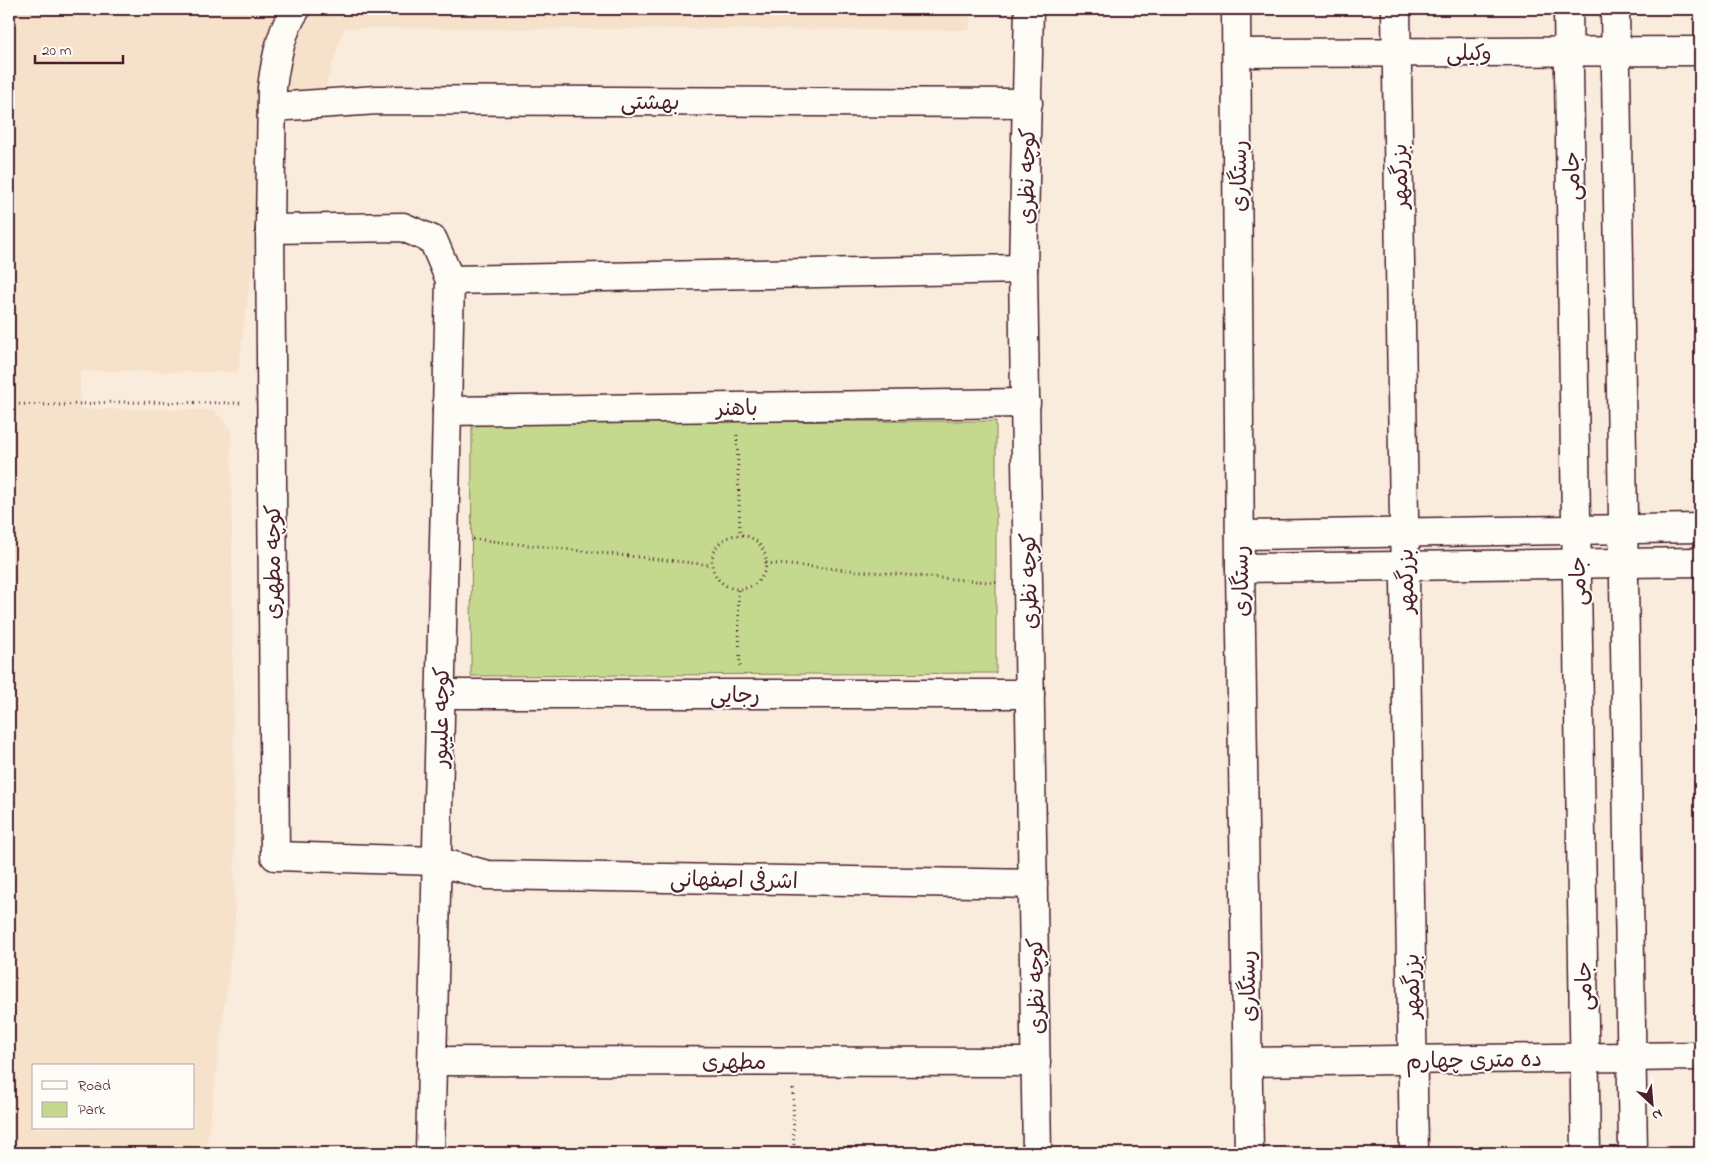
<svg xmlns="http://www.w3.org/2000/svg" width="1709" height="1162" viewBox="0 0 1709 1162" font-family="'Indie Flower','Playpen Sans Arabic',sans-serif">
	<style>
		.built { fill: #f6e1ca; fill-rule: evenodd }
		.green { fill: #c5d98e; stroke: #887c5c }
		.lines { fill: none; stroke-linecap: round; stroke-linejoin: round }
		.minor-casing { stroke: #4a1f2b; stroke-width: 31 }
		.path { stroke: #4a1f2b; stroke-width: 3; stroke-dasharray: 1 4; stroke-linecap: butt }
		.minor { stroke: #fdfcf7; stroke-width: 28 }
		.labels { text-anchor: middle; stroke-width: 4; stroke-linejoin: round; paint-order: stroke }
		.street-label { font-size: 22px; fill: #4a1f2b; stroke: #fdfcf7 }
	</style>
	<rect width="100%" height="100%" fill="#f9ecdd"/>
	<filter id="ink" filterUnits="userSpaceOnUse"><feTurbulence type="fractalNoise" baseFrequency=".02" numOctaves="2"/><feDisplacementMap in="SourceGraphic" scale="10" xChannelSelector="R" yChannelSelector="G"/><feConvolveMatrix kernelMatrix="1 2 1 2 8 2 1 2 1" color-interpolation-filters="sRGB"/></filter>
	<g filter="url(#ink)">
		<path class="built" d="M9,9h961v21l-626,-2 -19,60 -66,5 14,14 -35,265 -158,-1v38l134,1 17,20 4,492 -29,231h-197zM34,1066h160v62h-160z"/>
		<polygon class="green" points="996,421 996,673 471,676 472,422"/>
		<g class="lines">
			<defs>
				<g id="minor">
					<path d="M296,9c-15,21 -21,54 -24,79l-2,141 5,627 161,5 51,14 546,9"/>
					<polyline points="1029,9 1023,269 1037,1153"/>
					<polyline points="1236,9 1240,568 1249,1153"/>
					<polyline points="1396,9 1414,1153"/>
					<polyline points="1568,9 1586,1153"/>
					<polyline points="1615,9 1633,1153"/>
					<polyline points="1237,53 1700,51"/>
					<polyline points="273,107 377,100 1028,103"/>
					<polyline points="270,229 403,227 433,240 450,280 430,1153"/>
					<polyline points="450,280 1023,269"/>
					<polyline points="447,411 1026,403"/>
					<polyline points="1240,535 1700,528"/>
					<polyline points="1240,568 1700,562"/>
					<polyline points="440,694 1030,694"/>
					<polyline points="432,1061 1036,1062"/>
					<polyline points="1248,1062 1700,1056"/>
				</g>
			</defs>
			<use href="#minor" class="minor-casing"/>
			<g class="path">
				<polyline points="9,404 63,405 113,402 243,403"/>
				<polyline points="737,435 740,534"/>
				<circle cx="739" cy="562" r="27"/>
				<polyline points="473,539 711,565"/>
				<polyline points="766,563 1000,583"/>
				<polyline points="738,590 740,666"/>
				<polyline points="793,1089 794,1153"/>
			</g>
			<use href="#minor" class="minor"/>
		</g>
	</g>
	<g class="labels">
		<g class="street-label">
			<text x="1469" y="60">وکیلی</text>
			<text x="650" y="109">بهشتی</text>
			<text transform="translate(1026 176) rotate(-89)" y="8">کوچه نظری</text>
			<text transform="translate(1238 176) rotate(-90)" y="8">رستگاری</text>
			<text transform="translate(1399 176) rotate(-91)" y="8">بزرگمهر</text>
			<text transform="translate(1571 176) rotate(-91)" y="8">جامی</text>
			<text transform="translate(737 407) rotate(-1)" y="8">باهنر</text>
			<text transform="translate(272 562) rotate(-90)" y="8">کوچه مطهری</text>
			<text transform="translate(1028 581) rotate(-91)" y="8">کوچه نظری</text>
			<text transform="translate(1240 581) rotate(-91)" y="8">رستگاری</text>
			<text transform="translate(1405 581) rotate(-91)" y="8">بزرگمهر</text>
			<text transform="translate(1577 581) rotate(-91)" y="8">جامی</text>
			<text x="735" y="702">رجایی</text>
			<text transform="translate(440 717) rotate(-89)" y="8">کوچه علیپور</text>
			<text transform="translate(734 879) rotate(1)" y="8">اشرفی اصفهانی</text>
			<text transform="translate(1035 986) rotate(-91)" y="8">کوچه نظری</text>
			<text transform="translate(1247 986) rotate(-91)" y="8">رستگاری</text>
			<text transform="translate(1411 986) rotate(-91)" y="8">بزرگمهر</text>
			<text transform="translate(1583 986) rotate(-91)" y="8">جامی</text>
			<text transform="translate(1474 1059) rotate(-1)" y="8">ده متری چهارم</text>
			<text x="734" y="1069">مطهری</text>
		</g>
	</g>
	<rect width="1709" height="1162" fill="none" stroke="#fdfcf7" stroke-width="30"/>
	<rect x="15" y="15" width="1679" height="1132" fill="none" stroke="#4a1f2b" stroke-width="2" filter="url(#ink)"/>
	<rect x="32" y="1064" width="162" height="65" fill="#fdfcf7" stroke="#b5a4a5"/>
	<rect x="42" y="1081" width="25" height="8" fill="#fdfcf7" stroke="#b5a4a5"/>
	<text x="78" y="1090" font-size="15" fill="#4a1f2b">Road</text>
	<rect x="42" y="1102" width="25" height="15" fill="#c5d98e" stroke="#b5a4a5"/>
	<text x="78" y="1114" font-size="15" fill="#4a1f2b">Park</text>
	<g transform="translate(1652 1104) rotate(154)" stroke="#fdfcf7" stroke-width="4" paint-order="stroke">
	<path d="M0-4L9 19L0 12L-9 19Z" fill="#4a1f2b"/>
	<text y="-8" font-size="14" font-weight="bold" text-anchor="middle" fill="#4a1f2b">N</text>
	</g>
	<path d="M35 55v8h88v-8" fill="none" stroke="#4a1f2b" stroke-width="2.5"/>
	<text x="42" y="55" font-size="15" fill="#4a1f2b" stroke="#fdfcf7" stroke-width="4" paint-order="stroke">20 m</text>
</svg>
